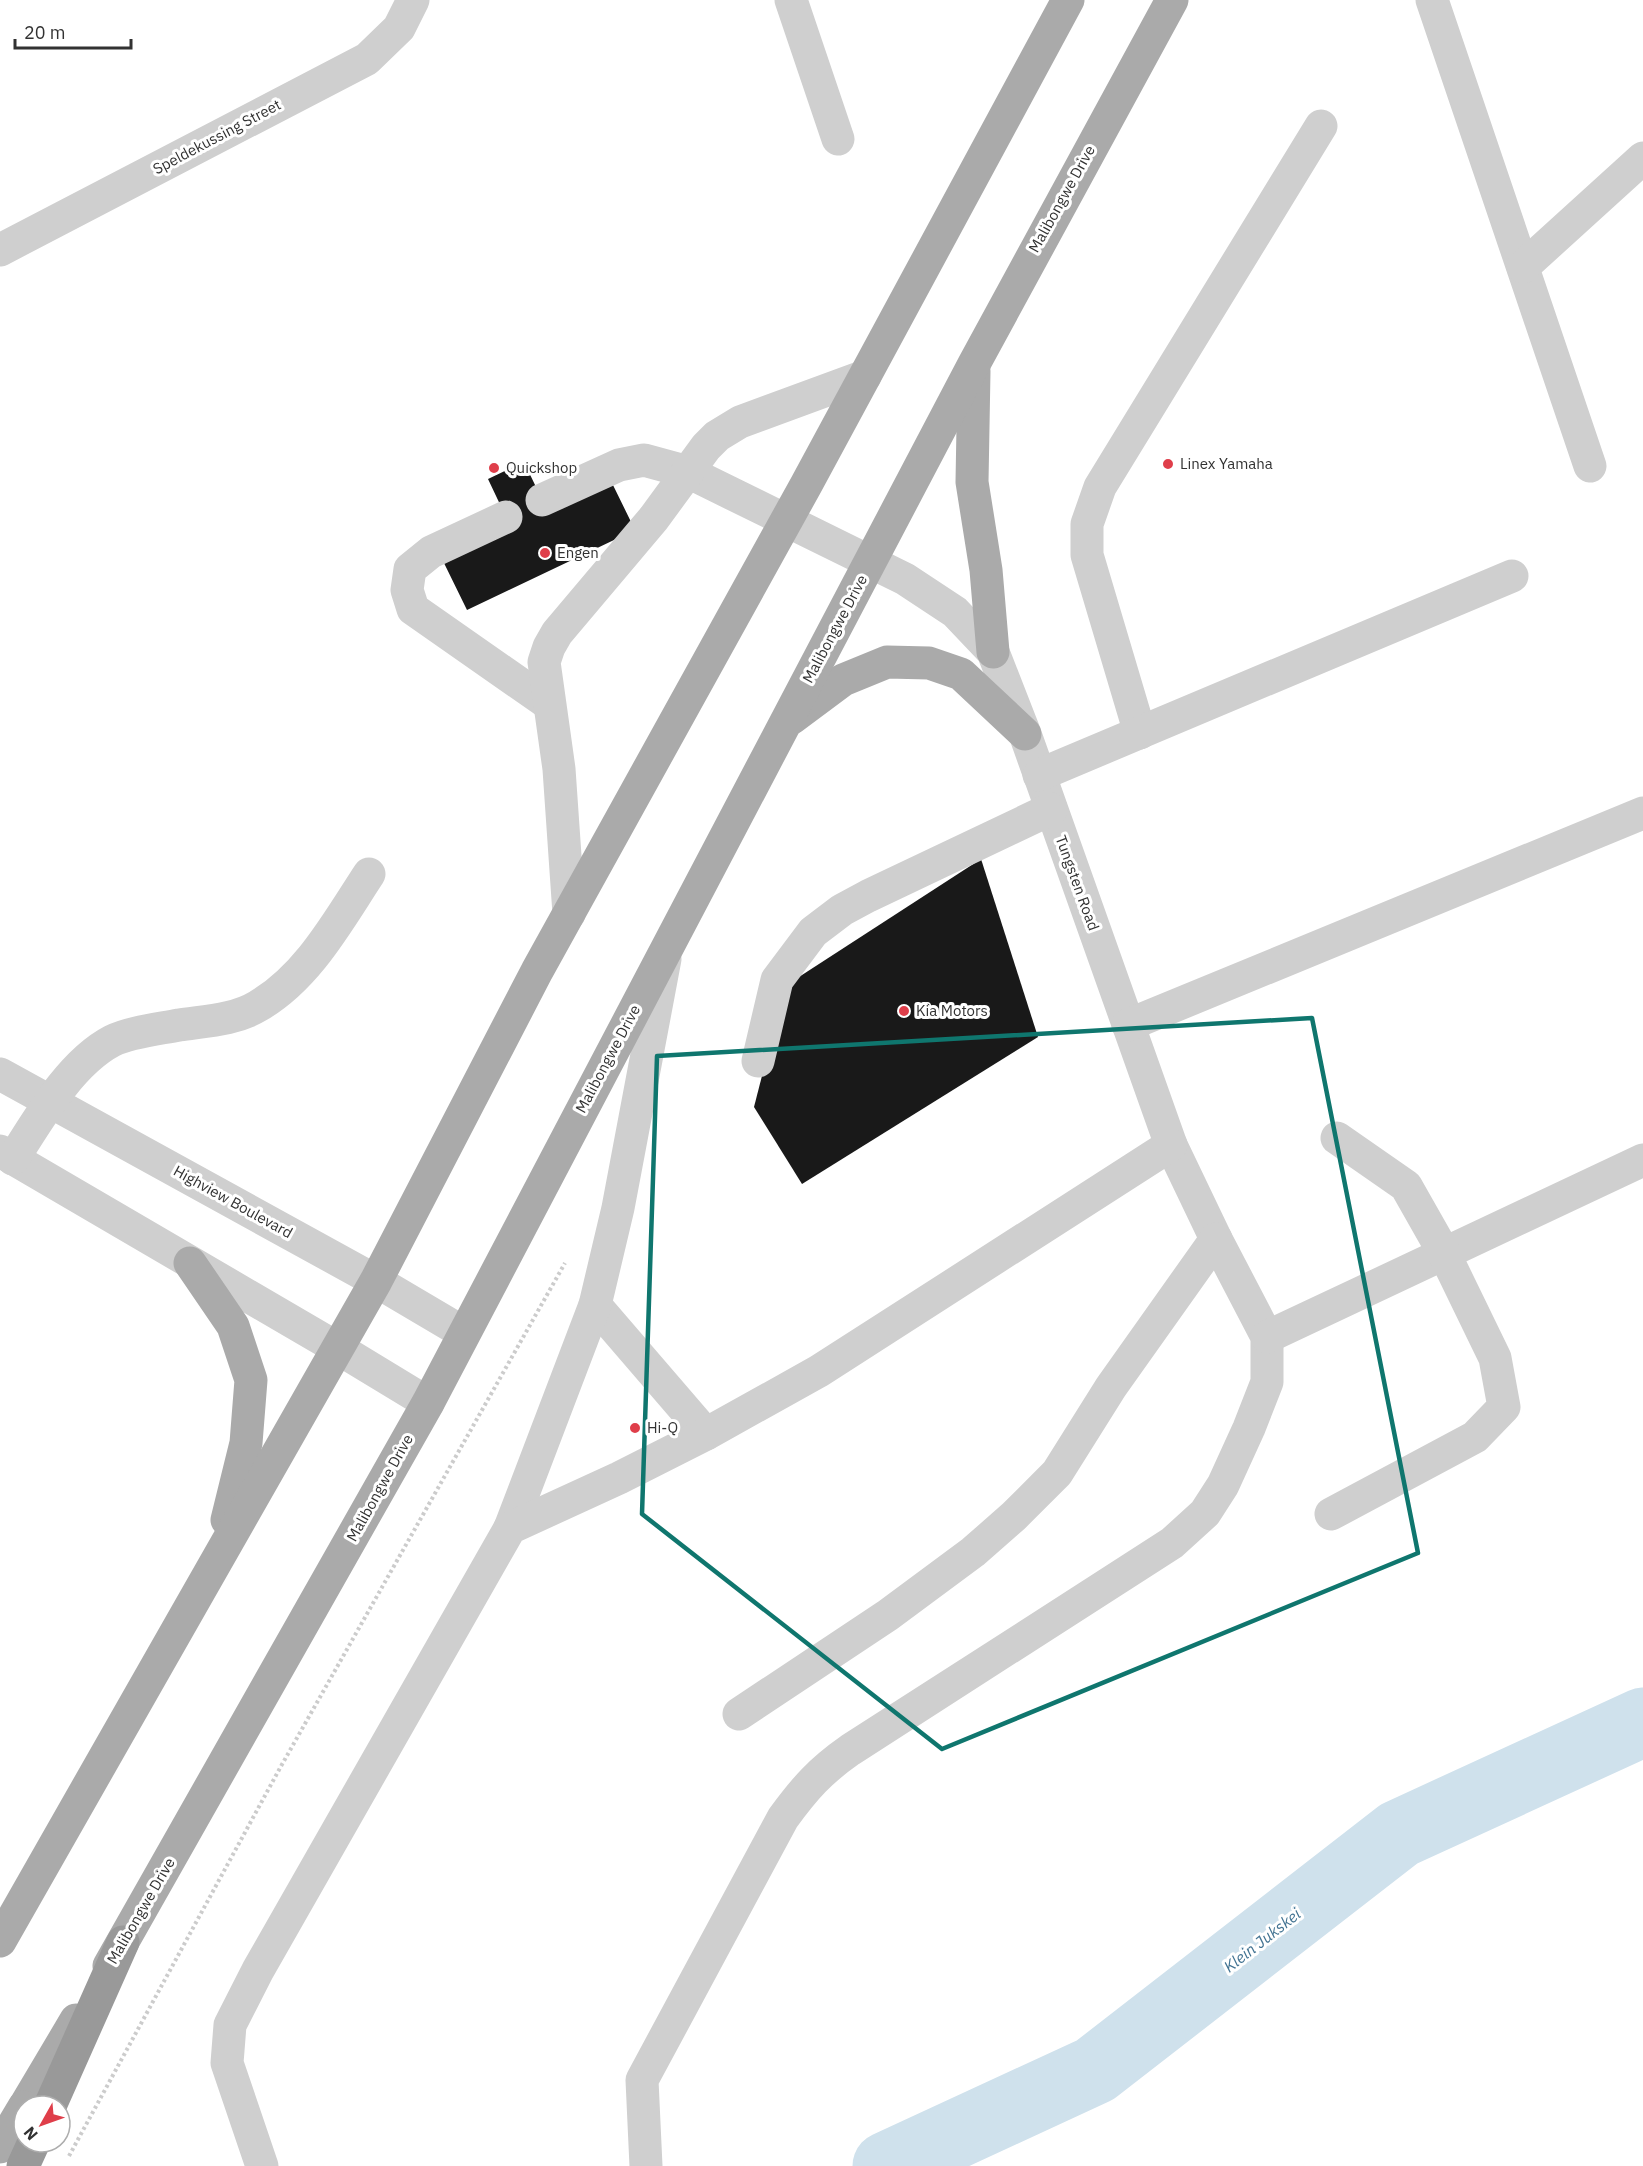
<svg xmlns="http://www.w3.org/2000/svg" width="1643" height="2166" viewBox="0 0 1643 2166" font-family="'IBM Plex Sans',sans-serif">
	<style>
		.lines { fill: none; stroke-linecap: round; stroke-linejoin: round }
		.river { stroke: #cfe1ec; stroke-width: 69 }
		.building { fill: #191919 }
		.path { stroke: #ccc; stroke-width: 4; stroke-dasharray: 3 3; stroke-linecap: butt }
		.minor { stroke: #cfcfcf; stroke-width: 33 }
		.major { stroke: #aaa; stroke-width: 33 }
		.highway { stroke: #999; stroke-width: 33 }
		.marked { fill: none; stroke: #0f766e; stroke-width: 4.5; stroke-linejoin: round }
		.poi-dot { fill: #df3e4a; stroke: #fff; stroke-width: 2 }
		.labels { text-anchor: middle; stroke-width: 6; stroke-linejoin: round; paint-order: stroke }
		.street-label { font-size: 15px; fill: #323232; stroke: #fff }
		.poi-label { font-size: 15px; fill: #323232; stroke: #fff; text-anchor: start }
		.water-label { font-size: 16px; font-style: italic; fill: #427392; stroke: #fff }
	</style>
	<rect width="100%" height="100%" fill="#fff"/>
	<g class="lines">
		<polyline class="river" points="887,2166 1095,2070 1399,1834 1643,1722"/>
	</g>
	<g class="building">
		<polygon points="524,462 548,512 611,481 635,530 467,610 443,561 506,517 488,479"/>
		<polygon points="981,859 1038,1037 802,1184 754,1107 785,986"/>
	</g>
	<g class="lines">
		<polyline class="path" points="69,2156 280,1768 565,1263"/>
		<g class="minor">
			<polyline points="791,0 838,139"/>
			<polyline points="1432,0 1590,466"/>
			<polyline points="0,250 367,59 399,28 413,0"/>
			<polyline points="1523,267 1643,158"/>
			<path d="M542,500l77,-35 25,-5 44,12 217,107 50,33 38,40 32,82 146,411 45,94 51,98v45l-18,46 -26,57 -18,28 -33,30 -322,207c-30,21 -45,38 -67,68l-141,262 4,86"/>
			<polyline points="506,517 431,552 410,569 407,590 413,609 549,704"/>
			<polyline points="1140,733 1087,555 1087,524 1100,487 1321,126"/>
			<polyline points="1039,775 1512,576"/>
			<polyline points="569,914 559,769 544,662 549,647 557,633 654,518 706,447 717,436 740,422 865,376"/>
			<polyline points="1128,1025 1643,813"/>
			<polyline points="758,1061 777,980 813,932 842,910 868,896 1051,809"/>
			<polyline points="0,1074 376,1281 464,1333"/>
			<polyline points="0,1151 339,1349 428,1403"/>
			<path d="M13,1159c25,-39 57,-96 99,-118 18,-9 47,-12 67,-16 26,-4 56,-5 79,-19 50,-29 80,-85 111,-132"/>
			<polyline points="595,1305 706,1434"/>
			<polyline points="1267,1337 1643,1160"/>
			<polyline points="1331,1514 1475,1437 1504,1407 1495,1358 1444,1253 1406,1186 1337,1138"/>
			<polyline points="510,1528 595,1305 618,1208 665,959"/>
			<polyline points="739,1714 888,1615 973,1552 1014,1516 1057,1473 1111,1387 1216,1239"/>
			<polyline points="262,2166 227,2063 230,2025 258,1970 510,1528 619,1478 706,1434 819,1371 1171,1145"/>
		</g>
		<g class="major">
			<polyline points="974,371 972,482 986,570 993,652"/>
			<polyline points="792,718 843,680 887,662 929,663 961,674 1025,734"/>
			<polyline points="190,1263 233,1326 251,1380 246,1443 227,1520"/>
			<polyline points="0,1941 376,1281 537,971 806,485 1068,0"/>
			<polyline points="109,1966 428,1403 974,364 1172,0"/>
			<polyline points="25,2106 76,2020"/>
			<polyline points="0,2147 24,2107"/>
		</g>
		<g class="highway">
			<polyline points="50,2106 123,1942"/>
			<polyline points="23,2166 34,2142"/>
		</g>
	</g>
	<path class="marked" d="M1312,1018l106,535 -476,196 -300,-235 15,-458z"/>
	<g class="poi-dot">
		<circle cx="1168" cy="464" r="6"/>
		<circle cx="494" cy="468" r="6"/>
		<circle cx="545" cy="553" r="6"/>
		<circle cx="904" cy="1011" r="6"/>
		<circle cx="635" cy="1428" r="6"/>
	</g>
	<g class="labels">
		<g class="street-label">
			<text transform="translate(217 137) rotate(-28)" y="5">Speldekussing Street</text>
			<text transform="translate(1062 199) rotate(-61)" y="5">Malibongwe Drive</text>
			<text transform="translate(835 629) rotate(-62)" y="5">Malibongwe Drive</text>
			<text transform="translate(1077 883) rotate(70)" y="5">Tungsten Road</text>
			<text transform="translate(608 1059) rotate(-62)" y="5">Malibongwe Drive</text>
			<text transform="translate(233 1202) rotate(29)" y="5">Highview Boulevard</text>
			<text transform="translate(380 1488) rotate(-61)" y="5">Malibongwe Drive</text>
			<text transform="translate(141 1911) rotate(-60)" y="5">Malibongwe Drive</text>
		</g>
		<g class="poi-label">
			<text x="1180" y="469">Linex Yamaha</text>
			<text x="506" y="473">Quickshop</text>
			<text x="557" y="558">Engen</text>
			<text x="916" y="1016">Kia Motors</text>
			<text x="647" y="1433">Hi-Q</text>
		</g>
		<g class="water-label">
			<text transform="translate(1262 1940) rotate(-38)" y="6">Klein Jukskei</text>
		</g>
	</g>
	<g transform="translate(42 2124) rotate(230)"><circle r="28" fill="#ffffff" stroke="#adadad" stroke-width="1.5"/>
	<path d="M0-4.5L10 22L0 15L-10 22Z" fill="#df3e4a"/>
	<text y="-9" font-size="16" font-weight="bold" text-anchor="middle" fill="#323232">N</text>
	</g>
	<path d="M15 39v9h116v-9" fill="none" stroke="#323232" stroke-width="3"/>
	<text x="24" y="39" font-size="18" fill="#323232" stroke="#ffffff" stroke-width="4.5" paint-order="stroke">20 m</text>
</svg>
